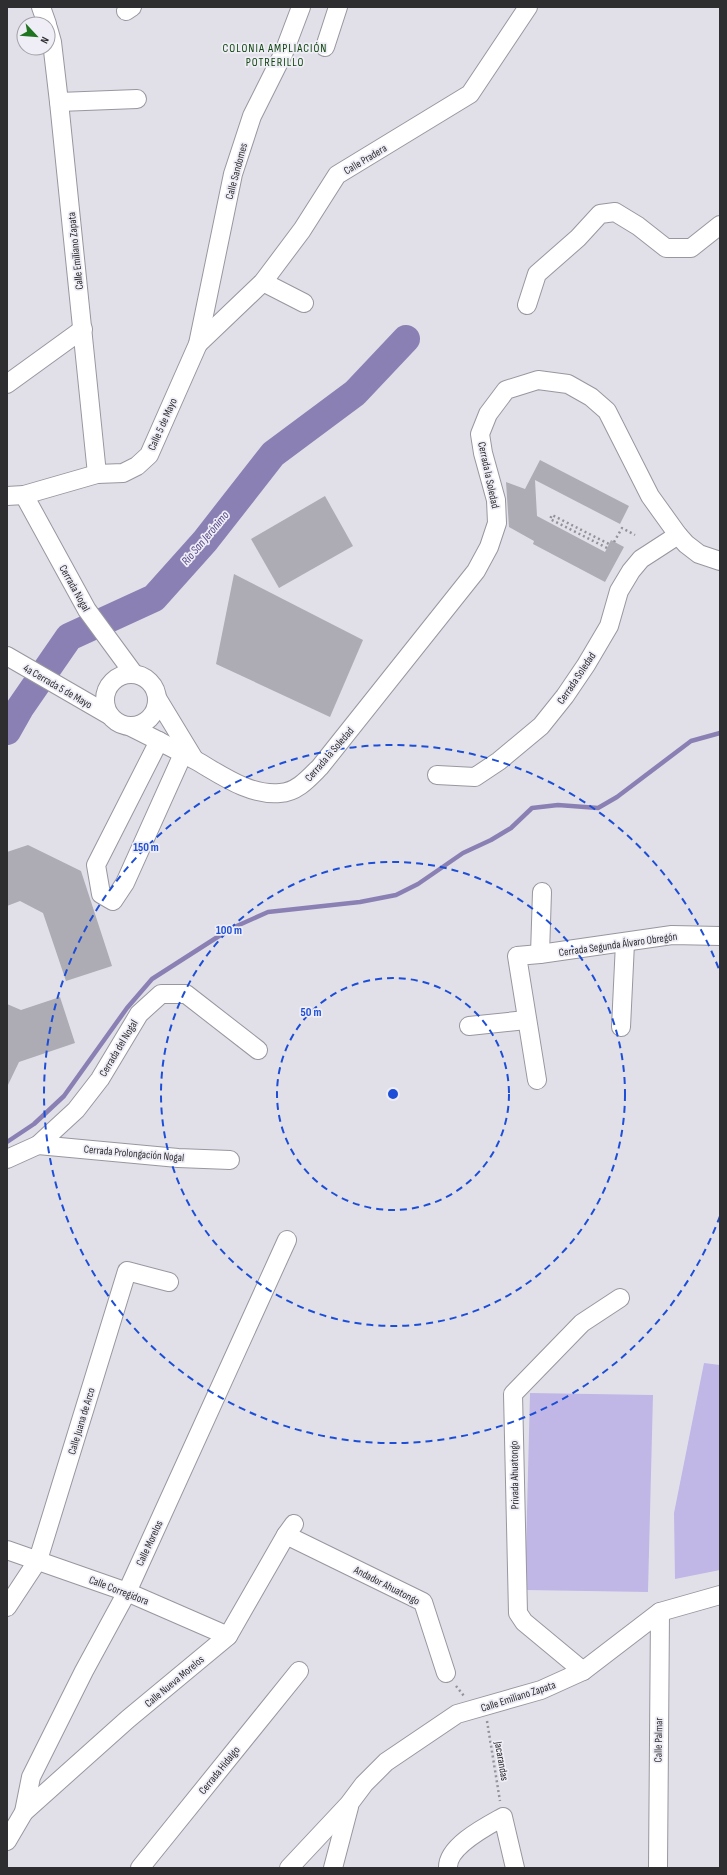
<svg xmlns="http://www.w3.org/2000/svg" width="727" height="1875" viewBox="0 0 727 1875" font-family="'Sofia Sans Condensed',sans-serif">
	<style>
		.green { fill: #c0b7e6 }
		.lines { fill: none; stroke-linecap: round; stroke-linejoin: round }
		.stream { stroke: #8b80b4; stroke-width: 4.5 }
		.river { stroke: #8b80b4; stroke-width: 28 }
		.building { fill: #adabb4 }
		.minor-casing { stroke: #98979f; stroke-width: 20 }
		.path { stroke: #939298; stroke-width: 2.5; stroke-dasharray: 2 3; stroke-linecap: butt }
		.minor { stroke: #fff; stroke-width: 18 }
		.ring { fill: none; stroke: #1d4ed8; stroke-width: 2; stroke-dasharray: 7 5 }
		.labels { text-anchor: middle; stroke-width: 3.5; stroke-linejoin: round; paint-order: stroke }
		.street-label { font-size: 11px; fill: #2e2e31; stroke: #efedf6 }
		.neighbourhood-label { font-size: 12px; letter-spacing: 1px; fill: #104610; stroke: #efedf6 }
		.water-label { font-size: 12px; font-style: italic; fill: #564688; stroke: #efedf6 }
		.centre { fill: #1d4ed8; stroke: #efedf6; stroke-width: 2 }
		.ring-label { font-size: 12px; text-anchor: middle; font-weight: bold; fill: #1d4ed8; stroke: #efedf6; stroke-width: 3.5; stroke-linejoin: round; paint-order: stroke }
	</style>
	<rect width="100%" height="100%" fill="#e1e0e9"/>
	<g class="green">
		<polygon points="704,1363 720,1365 720,1570 675,1579 674,1513"/>
		<polygon points="530,1393 653,1395 648,1592 525,1590"/>
	</g>
	<g class="lines">
		<polyline class="stream" points="7,1142 34,1124 64,1096 127,1008 152,979 230,929 268,912 360,902 396,895 418,884 463,853 491,840 511,828 532,808 558,805 598,808 617,797 691,741 720,733"/>
		<polyline class="river" points="7,731 20,708 69,637 154,598 205,541 273,454 355,393 406,339"/>
	</g>
	<g class="building">
		<polygon points="540,460 629,506 620,524 535,480 537,516 605,552 611,540 624,547 605,582 533,544 534,541 509,527 506,482 525,489"/>
		<polygon points="325,496 353,546 279,588 251,539"/>
		<polygon points="234,574 363,640 330,717 216,664"/>
		<polygon points="28,845 81,871 112,966 66,981 43,913 20,901 7,906 7,852"/>
		<polygon points="60,997 75,1043 19,1062 7,1087 7,1004 21,1010"/>
	</g>
	<g class="lines">
		<defs>
			<g id="minor">
				<polyline points="41,7 47,24"/>
				<polyline points="126,11 132,7"/>
				<polyline points="48,28 52,42 59,102 97,474"/>
				<polyline points="325,47 338,7"/>
				<polyline points="59,102 137,99"/>
				<polyline points="263,282 304,303"/>
				<polyline points="527,305 537,274 578,238 600,214 615,212 638,226 666,248 691,248 720,225"/>
				<polyline points="198,344 263,282 302,230 337,175 470,94 528,7"/>
				<polyline points="7,384 83,329"/>
				<polyline points="24,495 87,610 134,674"/>
				<polyline points="7,496 24,495 97,474 123,473 137,466 149,455 198,344 233,174 252,116 284,52 301,7"/>
				<polyline points="7,656 109,715"/>
				<circle cx="131" cy="700" r="26"/>
				<polyline points="157,698 194,759"/>
				<path d="M129,726c22,11 44,22 66,34 25,14 54,36 85,33 17,-1 28,-14 40,-26l156,-196 13,-24 8,-24 -1,-23 -13,-47 -3,-19 8,-20 18,-24 32,-10 30,4 23,13 16,14 43,85 28,39 8,9 13,10 21,7"/>
				<polyline points="159,741 96,865 101,894 113,901 125,883 183,754"/>
				<polyline points="437,775 475,777 499,761 541,726 565,696 586,665 609,626 619,591 631,571 641,559 678,535"/>
				<polyline points="540,954 542,892"/>
				<polyline points="469,1026 526,1020"/>
				<polyline points="621,1027 625,943"/>
				<polyline points="537,1080 517,956 540,954 672,935 720,936"/>
				<polyline points="38,1145 178,1158 230,1160"/>
				<polyline points="7,1159 38,1145 76,1110 100,1079 139,1014 161,994 186,994 258,1050"/>
				<polyline points="286,1535 423,1602 446,1673"/>
				<polyline points="7,1550 127,1592 228,1636"/>
				<polyline points="7,1607 38,1560 127,1271 169,1282"/>
				<polyline points="583,1671 524,1622 518,1613 513,1394 582,1323 620,1298"/>
				<polyline points="24,1812 128,1719 228,1636 286,1535 294,1524"/>
				<polyline points="7,1841 24,1812 31,1777 84,1671 127,1592 287,1240"/>
				<polyline points="140,1868 299,1671"/>
				<polyline points="289,1868 349,1804 364,1784 386,1762 457,1714 541,1690 583,1671 660,1612 720,1595"/>
				<polyline points="333,1868 349,1807"/>
				<path d="M448,1868c-1,-22 39,-42 55,-51l12,51"/>
				<polyline points="658,1868 660,1612"/>
			</g>
		</defs>
		<use href="#minor" class="minor-casing"/>
		<g class="path">
			<polyline points="614,542 622,528 635,535"/>
			<polyline points="607,548 550,519 552,515 609,544"/>
			<polyline points="456,1686 464,1696"/>
			<polyline points="487,1721 500,1801"/>
		</g>
		<use href="#minor" class="minor"/>
	</g>
	<g class="ring">
		<circle cx="393" cy="1094" r="116"/>
		<circle cx="393" cy="1094" r="232"/>
		<path d="M720 1216A349 349 0 1 1 720 972"/>
	</g>
	<g class="labels">
		<g class="street-label">
			<text transform="translate(365 159) rotate(-31)" y="4">Calle Pradera</text>
			<text transform="translate(236 171) rotate(-75)" y="4">Calle Sandomes</text>
			<text transform="translate(75 251) rotate(-96)" y="4">Calle Emiliano Zapata</text>
			<text transform="translate(162 424) rotate(-66)" y="4">Calle 5 de Mayo</text>
			<text transform="translate(489 475) rotate(78)" y="4">Cerrada la Soledad</text>
			<text transform="translate(75 588) rotate(61)" y="4">Cerrada Nogal</text>
			<text transform="translate(576 678) rotate(-56)" y="4">Cerrada Soledad</text>
			<text transform="translate(58 686) rotate(30)" y="4">4a Cerrada 5 de Mayo</text>
			<text transform="translate(329 754) rotate(-49)" y="4">Cerrada la Soledad</text>
			<text transform="translate(618 944) rotate(-8)" y="4">Cerrada Segunda Álvaro Obregón</text>
			<text transform="translate(118 1048) rotate(-59)" y="4">Cerrada del Nogal</text>
			<text transform="translate(134 1153) rotate(5)" y="4">Cerrada Prolongación Nogal</text>
			<text transform="translate(81 1421) rotate(-73)" y="4">Calle Juana de Arco</text>
			<text transform="translate(514 1475) rotate(-91)" y="4">Privada Ahuatongo</text>
			<text transform="translate(149 1543) rotate(-65)" y="4">Calle Morelos</text>
			<text transform="translate(387 1585) rotate(27)" y="4">Andador Ahuatongo</text>
			<text transform="translate(119 1590) rotate(21)" y="4">Calle Corregidora</text>
			<text transform="translate(174 1681) rotate(-40)" y="4">Calle Nueva Morelos</text>
			<text transform="translate(518 1696) rotate(-18)" y="4">Calle Emiliano Zapata</text>
			<text transform="translate(658 1740) rotate(-89)" y="4">Calle Palmar</text>
			<text transform="translate(502 1761) rotate(80)" y="4">Jacarandas</text>
			<text transform="translate(219 1770) rotate(-51)" y="4">Cerrada Hidalgo</text>
		</g>
		<g class="neighbourhood-label">
			<text x="275" y="52">COLONIA AMPLIACIÓN<tspan x="275" dy="14">POTRERILLO</tspan></text>
		</g>
		<g class="water-label">
			<text transform="translate(205 538) rotate(-50)" y="4">Río San Jerónimo</text>
		</g>
	</g>
	<circle cx="393" cy="1094" r="6" class="centre"/>
	<g class="ring-label">
		<text x="146" y="851">150 m</text>
		<text x="229" y="934">100 m</text>
		<text x="311" y="1016">50 m</text>
	</g>
	<rect width="727" height="1875" fill="none" stroke="#2e2e31" stroke-width="16"/>
	<g transform="translate(36 36) rotate(116)"><circle r="19" fill="#efedf6" stroke="#a2a1a7"/>
	<path d="M0-3L7 15L0 10L-7 15Z" fill="#1f7420"/>
	<text y="-6" font-size="11" font-weight="bold" text-anchor="middle" fill="#2e2e31">N</text>
	</g>
</svg>
